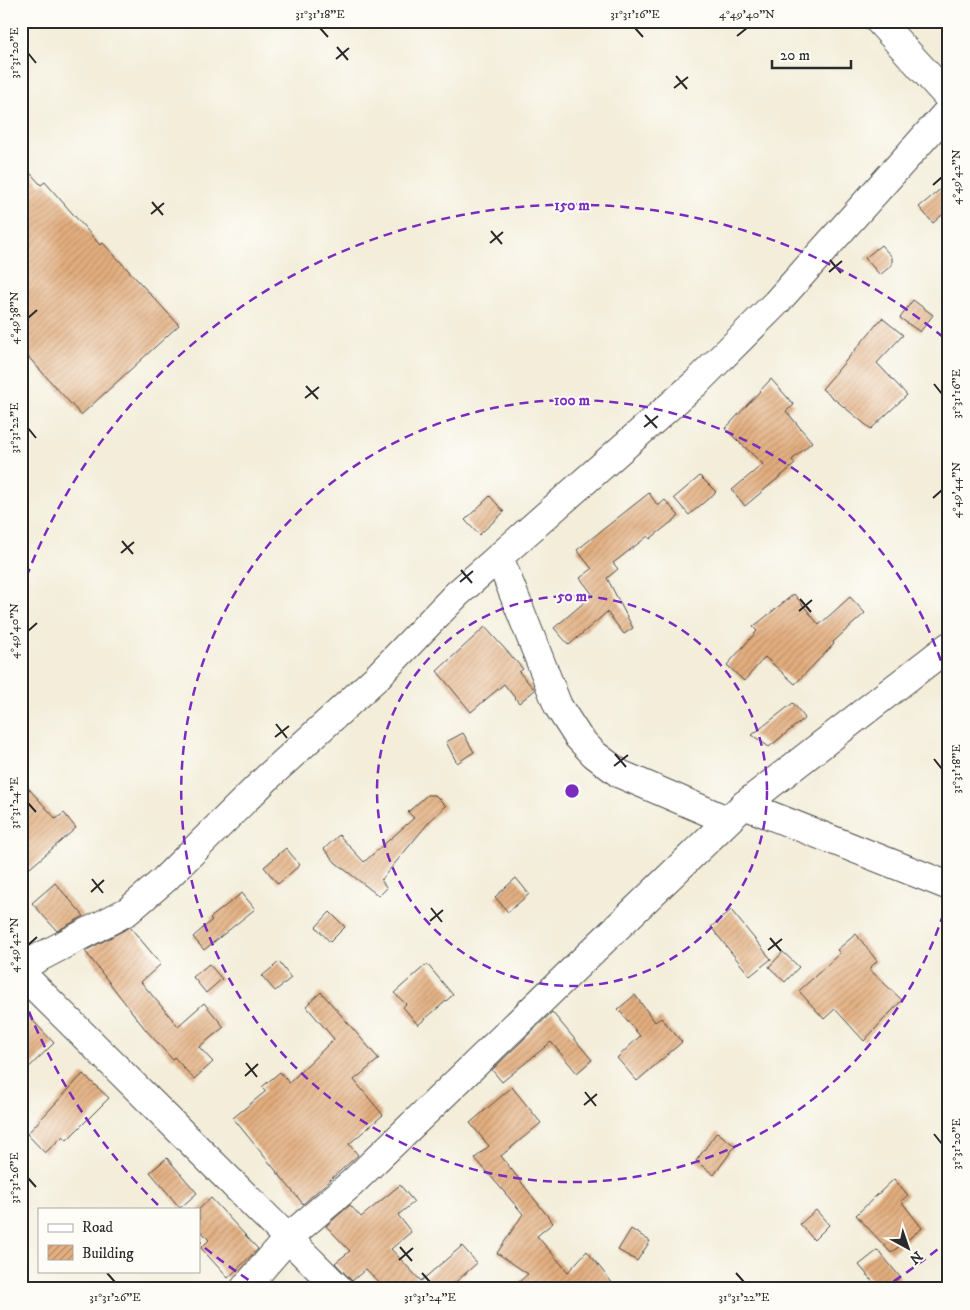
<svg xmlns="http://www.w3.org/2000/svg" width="970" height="1310" viewBox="0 0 970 1310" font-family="'IM FELL DW Pica',serif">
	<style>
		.building { fill: url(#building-hatch) }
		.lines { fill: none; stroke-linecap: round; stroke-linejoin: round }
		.minor-casing { stroke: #494845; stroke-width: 30 }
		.minor { stroke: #fff; stroke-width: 28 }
		.ticks { fill: none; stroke: #2b2b2b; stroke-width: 2 }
		.ring { fill: none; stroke: #7b2cbf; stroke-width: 2.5; stroke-dasharray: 9 6 }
		.centre { fill: #7b2cbf; stroke: #fdfcf7; stroke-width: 2.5 }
		.ring-label { font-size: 15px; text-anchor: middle; font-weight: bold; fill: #7b2cbf; stroke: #fdfcf7; stroke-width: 4; stroke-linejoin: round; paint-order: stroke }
		.neatline { fill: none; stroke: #2b2b2b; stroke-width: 2 }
		.ticks-label { font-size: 12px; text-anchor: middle; fill: #2b2b2b }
	</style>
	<defs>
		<pattern id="building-hatch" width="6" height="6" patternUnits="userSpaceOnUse" patternTransform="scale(1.25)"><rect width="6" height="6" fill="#e3ae7f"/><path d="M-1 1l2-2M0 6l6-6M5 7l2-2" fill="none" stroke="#b88e68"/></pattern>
	</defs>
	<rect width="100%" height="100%" fill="#fdfcf7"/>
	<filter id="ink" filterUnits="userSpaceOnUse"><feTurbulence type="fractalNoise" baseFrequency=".02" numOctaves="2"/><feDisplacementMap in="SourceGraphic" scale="10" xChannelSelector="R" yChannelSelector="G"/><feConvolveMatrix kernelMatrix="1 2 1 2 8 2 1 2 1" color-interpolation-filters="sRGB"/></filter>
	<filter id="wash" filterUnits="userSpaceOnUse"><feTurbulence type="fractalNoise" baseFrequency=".0096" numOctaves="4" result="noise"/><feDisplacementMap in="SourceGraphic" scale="20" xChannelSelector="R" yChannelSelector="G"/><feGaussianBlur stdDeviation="1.12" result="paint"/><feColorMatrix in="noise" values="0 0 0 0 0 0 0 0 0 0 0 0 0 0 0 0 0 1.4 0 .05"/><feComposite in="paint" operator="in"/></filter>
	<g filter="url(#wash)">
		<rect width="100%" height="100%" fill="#f3edd9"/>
		<g id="blocks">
			<g class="building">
				<polygon points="21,163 41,185 45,182 100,245 103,243 179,325 81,415 21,349"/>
				<polygon points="949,182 949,209 933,223 919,207"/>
				<polygon points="881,245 892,257 892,265 880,275 865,258"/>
				<polygon points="913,300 933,315 920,332 900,318"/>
				<polygon points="882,318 903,335 877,363 907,395 871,429 822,389"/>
				<polygon points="771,379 794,405 786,411 812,442 792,460 795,464 745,506 732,490 763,464 725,429"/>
				<polygon points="700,476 716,492 689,515 674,498"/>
				<polygon points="649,493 658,506 665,500 679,516 650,539 648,536 613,563 618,569 607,578 633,628 624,634 607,612 569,645 554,628 593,595 580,578 592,569 577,550"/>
				<polygon points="490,496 504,512 479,535 465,520"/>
				<polygon points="794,594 819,625 850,597 865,613 833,642 834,644 795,684 765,657 744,681 727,665 757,631 753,627"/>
				<polygon points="485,627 523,669 519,672 535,690 519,703 504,684 471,712 437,671"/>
				<polygon points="793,703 805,718 769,747 752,735"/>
				<polygon points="463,733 474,752 457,763 446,742"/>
				<polygon points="21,780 56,819 64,813 76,828 30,868 21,857"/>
				<polygon points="427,795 435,795 446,806 430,821 381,880 387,888 379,896 336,863 324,849 339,835 364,862 414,818 408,812"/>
				<polygon points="286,848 300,865 278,884 264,867"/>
				<polygon points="516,878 529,894 508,912 495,897"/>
				<polygon points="55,883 84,916 57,931 32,903"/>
				<polygon points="242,893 255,909 204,950 193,937 212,920 210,918"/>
				<polygon points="731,910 771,959 750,976 711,927"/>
				<polygon points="330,912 345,927 330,942 316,927"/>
				<polygon points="130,927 161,964 141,982 178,1026 204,1003 224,1027 199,1047 213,1062 194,1079 174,1057 172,1059 145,1029 85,951"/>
				<polygon points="856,934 877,961 869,969 902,1000 864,1041 835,1009 824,1019 799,991 840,953 837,950"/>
				<polygon points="783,952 799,967 785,982 769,967"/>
				<polygon points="279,962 291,978 275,991 262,976"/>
				<polygon points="209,964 222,979 206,993 193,977"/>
				<polygon points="427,964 453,995 418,1025 403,1007 406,1004 394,993"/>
				<polygon points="321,992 379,1059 354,1080 383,1115 349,1144 358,1155 303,1204 233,1118 266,1091 262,1087 280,1072 289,1083 334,1039 306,1006"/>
				<polygon points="635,995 655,1022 661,1018 682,1042 637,1081 617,1058 640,1036 618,1009"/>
				<polygon points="21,1008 54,1043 21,1075"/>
				<polygon points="552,1012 592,1060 577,1073 551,1042 502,1082 492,1070"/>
				<polygon points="83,1074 109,1098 67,1140 63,1136 45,1153 27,1134"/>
				<polygon points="512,1087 541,1123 501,1156 553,1223 537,1236 568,1272 587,1251 617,1289 511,1289 528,1274 497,1253 523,1214 475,1158 489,1146 470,1123"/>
				<polygon points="717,1132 735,1146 714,1175 696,1161"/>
				<polygon points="167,1158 197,1193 180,1208 150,1172"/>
				<polygon points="894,1179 908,1195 901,1201 922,1228 891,1253 856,1215"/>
				<polygon points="400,1185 414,1202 398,1215 411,1232 391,1249 421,1281 462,1246 477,1263 448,1289 385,1289 366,1269 352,1281 335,1263 350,1251 326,1226 350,1205 361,1217"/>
				<polygon points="211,1198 258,1249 228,1278 201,1248 209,1240 199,1229 199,1209"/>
				<polygon points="816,1210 829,1225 814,1240 800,1224"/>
				<polygon points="631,1229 650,1241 637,1261 618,1250"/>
				<polygon points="878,1250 900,1277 886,1289 879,1289 859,1265"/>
			</g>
		</g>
	</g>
	<g filter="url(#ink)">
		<use href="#blocks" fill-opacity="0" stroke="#494845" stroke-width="1"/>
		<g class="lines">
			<defs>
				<g id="minor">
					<polyline points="879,21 949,98"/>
					<polyline points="499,557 558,706 578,737 594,754 620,774 727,820"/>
					<polyline points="744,805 949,646"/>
					<polyline points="21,967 128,911 164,880 269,776 376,678 457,594 696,383 776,303 949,110"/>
					<polyline points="21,973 339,1289"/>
					<polyline points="244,1289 289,1237 352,1183 744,805 949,886"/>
				</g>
			</defs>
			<use href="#minor" class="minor-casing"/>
			<use href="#minor" class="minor"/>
		</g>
	</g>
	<path class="ticks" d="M320,28l8,9M635,28l8,9M737,36l10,-8M337,47l11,13M28,53l8,10M336,59l13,-11M676,76l11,13M674,88l14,-11M933,185l9,-8M152,202l11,13M151,214l13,-11M491,231l11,13M490,243l13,-11M830,260l11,13M829,272l13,-11M28,318l9,-8M934,384l8,10M306,386l12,13M305,398l14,-11M645,415l12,13M644,427l14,-11M28,428l8,10M933,498l9,-8M122,541l11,13M121,553l13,-11M461,570l11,13M460,582l13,-11M800,599l11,13M799,611l13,-11M28,631l9,-8M276,724l11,14M275,737l14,-11M615,754l11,13M934,759l8,10M614,766l14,-11M28,803l8,9M92,879l11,14M91,892l13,-12M431,908l11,14M430,921l13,-11M770,938l11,13M28,945l9,-8M768,950l14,-11M246,1063l11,14M245,1076l13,-12M585,1092l11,14M584,1105l13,-11M934,1134l8,10M28,1178l8,9M400,1247l12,14M399,1260l14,-12M107,1273l8,9M422,1273l8,9M736,1273l8,9"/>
	<g class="ring">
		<circle cx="572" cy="791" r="195"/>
		<path d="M948 899A391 391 0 1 1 948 683"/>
		<path d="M949 1240A586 586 0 0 1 883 1288M261 1288A586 586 0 0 1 199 1243M158 1205A586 586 0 0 1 21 991M21 591A586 586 0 0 1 949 342"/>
	</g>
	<circle cx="572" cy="791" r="8" class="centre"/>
	<g class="ring-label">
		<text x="572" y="210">150 m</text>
		<text x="572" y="405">100 m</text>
		<text x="572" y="601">50 m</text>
	</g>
	<rect width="970" height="1310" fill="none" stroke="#fdfcf7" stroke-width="55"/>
	<rect x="38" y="1208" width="162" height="65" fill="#fdfcf7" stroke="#a9a8a5"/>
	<rect x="48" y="1224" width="25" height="8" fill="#ffffff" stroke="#a9a8a5"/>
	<text x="82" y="1232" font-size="15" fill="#2b2b2b">Road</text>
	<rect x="48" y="1245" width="25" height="15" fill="url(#building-hatch)" stroke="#a9a8a5"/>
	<text x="82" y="1258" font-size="15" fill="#2b2b2b">Building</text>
	<g transform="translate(908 1248) rotate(140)" stroke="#fdfcf7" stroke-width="4" paint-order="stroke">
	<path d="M0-4L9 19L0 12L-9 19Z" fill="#2b2b2b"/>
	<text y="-8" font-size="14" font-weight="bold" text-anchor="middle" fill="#2b2b2b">N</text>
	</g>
	<path d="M772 60v8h79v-8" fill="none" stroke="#2b2b2b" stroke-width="2.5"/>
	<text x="780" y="60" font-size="15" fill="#2b2b2b" stroke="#fdfcf7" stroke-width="4" paint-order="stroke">20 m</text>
	<rect x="28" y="28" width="914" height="1254" class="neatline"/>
	<g class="ticks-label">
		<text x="320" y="18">31°31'18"E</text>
		<text x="635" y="18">31°31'16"E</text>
		<text x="747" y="18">4°49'40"N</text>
		<text transform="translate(14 53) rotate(-90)" y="4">31°31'20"E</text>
		<text transform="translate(956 177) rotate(-90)" y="4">4°49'42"N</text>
		<text transform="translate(14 318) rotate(-90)" y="4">4°49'38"N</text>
		<text transform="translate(956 394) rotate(-90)" y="4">31°31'16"E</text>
		<text transform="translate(14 428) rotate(-90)" y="4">31°31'22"E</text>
		<text transform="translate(956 490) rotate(-90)" y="4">4°49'44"N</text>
		<text transform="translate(14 631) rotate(-90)" y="4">4°49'40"N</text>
		<text transform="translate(956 769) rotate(-90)" y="4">31°31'18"E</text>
		<text transform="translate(14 803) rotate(-90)" y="4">31°31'24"E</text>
		<text transform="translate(14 945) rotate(-90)" y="4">4°49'42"N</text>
		<text transform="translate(956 1144) rotate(-90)" y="4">31°31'20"E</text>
		<text transform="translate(14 1178) rotate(-90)" y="4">31°31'26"E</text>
		<text x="115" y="1301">31°31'26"E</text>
		<text x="430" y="1301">31°31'24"E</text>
		<text x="744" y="1301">31°31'22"E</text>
	</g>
</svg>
